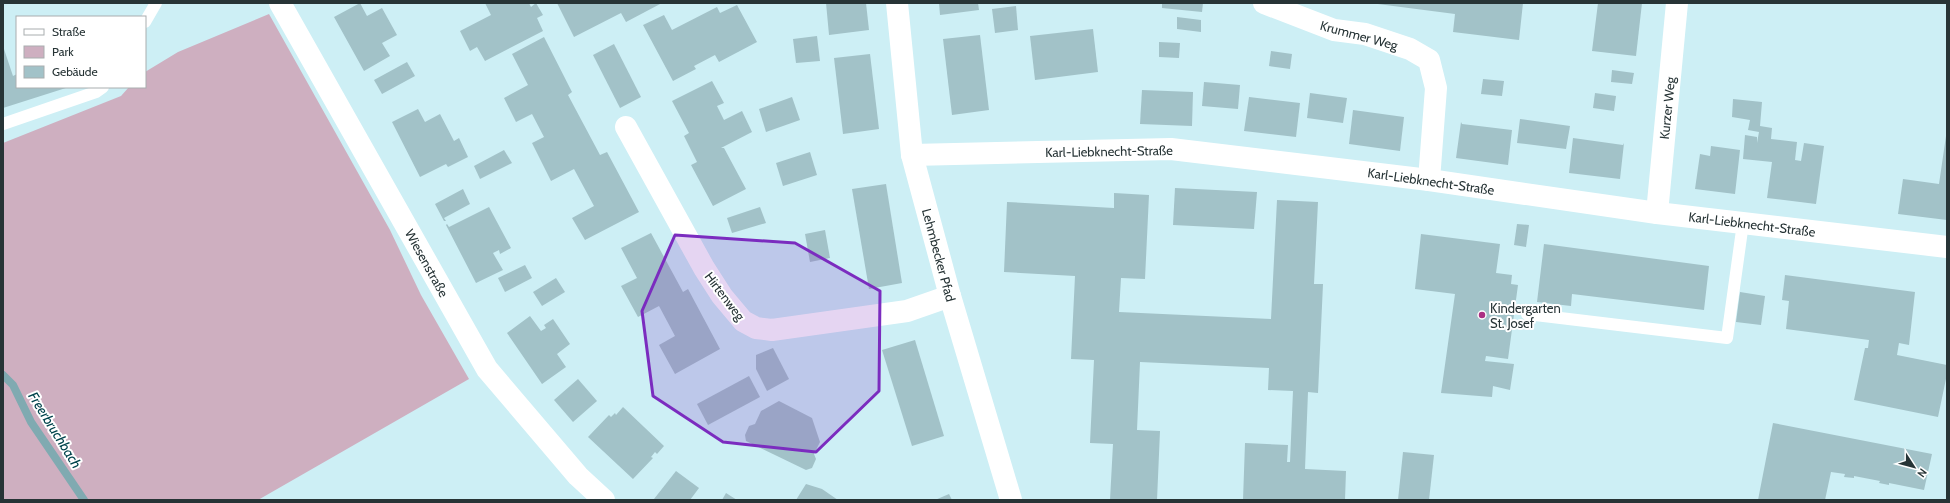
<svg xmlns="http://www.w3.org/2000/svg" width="1950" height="503" viewBox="0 0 1950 503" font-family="Cabin,sans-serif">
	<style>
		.green { fill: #ceafc0 }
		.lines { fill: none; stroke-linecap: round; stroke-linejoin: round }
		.stream { stroke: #80aab1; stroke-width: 8 }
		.building { fill: #a2c2c8 }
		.service { stroke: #fff; stroke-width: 12 }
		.minor { stroke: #fff; stroke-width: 22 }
		.marked { fill: #7b2cbf; fill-opacity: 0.2; stroke: #7b2cbf; stroke-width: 3; stroke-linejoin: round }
		.poi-dot { fill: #ab3083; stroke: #fff; stroke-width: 1.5 }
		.labels { text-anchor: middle; stroke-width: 4; stroke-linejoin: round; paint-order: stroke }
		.street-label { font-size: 13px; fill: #273436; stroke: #fff }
		.poi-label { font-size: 13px; fill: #273436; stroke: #fff; text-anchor: start }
		.water-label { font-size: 14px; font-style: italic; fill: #00444c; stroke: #fff }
	</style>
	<rect width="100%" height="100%" fill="#cdeff5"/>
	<polygon class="green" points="269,14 390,230 421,295 469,379 258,500 3,500 3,143 121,96 129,87 145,87 145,72 178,52"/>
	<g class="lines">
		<polyline class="stream" points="3,375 13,385 31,422 84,500"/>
	</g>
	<g class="building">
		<polygon points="360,3 367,16 382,8 397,35 382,43 390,56 364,71 334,17"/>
		<polygon points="485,3 529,3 531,7 536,3 543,15 537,18 543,31 485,61 477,47 470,51 460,31 491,15"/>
		<polygon points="557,3 662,3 626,22 621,13 574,37"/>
		<polygon points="826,3 866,3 869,30 829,35"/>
		<polygon points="939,3 978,3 979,10 940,15"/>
		<polygon points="1162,3 1203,3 1202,12 1162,8"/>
		<polygon points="1370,3 1523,3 1519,40 1453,32 1455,14"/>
		<polygon points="1598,3 1642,3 1636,56 1592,51"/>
		<polygon points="737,5 757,42 719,62 715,55 694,66 696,69 673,81 643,25 664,15 672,30 717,7 720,13"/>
		<polygon points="1016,6 1018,30 995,33 992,9"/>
		<polygon points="1177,17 1201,20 1201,32 1177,29"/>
		<polygon points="1093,29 1098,72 1035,80 1030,36"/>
		<polygon points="980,35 989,110 952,115 943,39"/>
		<polygon points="817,36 820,61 796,63 793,39"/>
		<polygon points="544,37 572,92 568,95 600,155 607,152 639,212 585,240 572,218 594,206 574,169 551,181 532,143 544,137 532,114 516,122 504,98 528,85 512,54"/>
		<polygon points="1159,42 1180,43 1179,58 1159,57"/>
		<polygon points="614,44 641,97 620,108 593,55"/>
		<polygon points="3,46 13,76 17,74 17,87 69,87 3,108"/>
		<polygon points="1271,51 1292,54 1290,69 1269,66"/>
		<polygon points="870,54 879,129 843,134 834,58"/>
		<polygon points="407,62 415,76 382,94 374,80"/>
		<polygon points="1612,70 1634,73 1632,84 1611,82"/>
		<polygon points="1483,79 1504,81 1502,96 1481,94"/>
		<polygon points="712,81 724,103 717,106 724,120 742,111 752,132 721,148 724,148 746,189 713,206 691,165 697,162 684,136 689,133 672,101"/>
		<polygon points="1204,82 1240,85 1238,109 1202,106"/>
		<polygon points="1142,90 1193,92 1192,126 1140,124"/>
		<polygon points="1310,93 1347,98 1343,123 1307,118"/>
		<polygon points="1595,93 1616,96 1614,111 1593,108"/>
		<polygon points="792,97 800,120 766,132 759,109"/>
		<polygon points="1249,97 1300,103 1296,137 1244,131"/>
		<polygon points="1733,99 1762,102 1760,126 1772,128 1771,139 1797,142 1795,160 1801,161 1804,143 1824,146 1816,204 1767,198 1772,162 1743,159 1745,135 1757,137 1757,143 1759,132 1748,130 1750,120 1732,117"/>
		<polygon points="418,109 425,122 440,114 454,141 459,138 468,157 448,167 446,164 420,177 392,122"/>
		<polygon points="1353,110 1404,117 1400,151 1349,144"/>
		<polygon points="1520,119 1570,126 1566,149 1517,143"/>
		<polygon points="1461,122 1462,124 1512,130 1508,165 1456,158"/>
		<polygon points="1946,136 1947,220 1898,214 1903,179 1939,184"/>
		<polygon points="1573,138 1623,145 1624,143 1620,179 1569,173"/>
		<polygon points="1711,146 1740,150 1735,194 1695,189 1700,154 1710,156"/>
		<polygon points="504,150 512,163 480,179 474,166"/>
		<polygon points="810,152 817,175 783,186 776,163"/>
		<polygon points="886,184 902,283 869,289 852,189"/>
		<polygon points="1175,188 1257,192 1254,229 1173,225"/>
		<polygon points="463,189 470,204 444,218 446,221 444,221 435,204"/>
		<polygon points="1114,193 1149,195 1145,279 1121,278 1119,312 1271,319 1277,200 1318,202 1314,284 1323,284 1318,393 1308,392 1305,469 1346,471 1345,500 1243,500 1245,443 1288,445 1287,462 1290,462 1293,391 1268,390 1269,368 1140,362 1137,430 1160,431 1157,500 1110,500 1113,444 1090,443 1094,360 1071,359 1075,276 1004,272 1007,202 1114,208"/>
		<polygon points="489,207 511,248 500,254 499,250 493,253 503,270 476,283 446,225 447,224 449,227"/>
		<polygon points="760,207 766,223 732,233 727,218"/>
		<polygon points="1517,224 1529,225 1526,247 1514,245"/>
		<polygon points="825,230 830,258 810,262 805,234"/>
		<polygon points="651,233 683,292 688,289 720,349 675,374 659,345 675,336 659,306 638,317 621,286 637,278 621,248"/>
		<polygon points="1421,234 1500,244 1496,273 1512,275 1511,284 1518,285 1508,359 1486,356 1485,361 1514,364 1510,390 1493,386 1492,397 1441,393 1455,294 1415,289"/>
		<polygon points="1544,244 1709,266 1704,310 1572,294 1571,306 1537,302"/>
		<polygon points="525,265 532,278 505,292 498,278"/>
		<polygon points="1785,275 1915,292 1909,345 1899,343 1897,355 1947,365 1947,374 1938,417 1854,400 1865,348 1868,348 1869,340 1786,329 1789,301 1782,300"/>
		<polygon points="556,278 565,292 542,306 533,292"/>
		<polygon points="1740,292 1765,296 1761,325 1736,322"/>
		<polygon points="530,316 541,331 546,328 544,325 553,319 570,344 557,354 566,367 542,384 507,333"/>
		<polygon points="915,340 944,436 912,446 882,350"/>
		<polygon points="773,348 789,379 767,391 756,369 756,355"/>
		<polygon points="749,376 760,397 708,425 697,404"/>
		<polygon points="578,379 597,401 573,422 554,400"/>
		<polygon points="779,401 812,418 820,442 814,454 816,459 812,468 806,470 746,441 745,435 749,426 755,424 761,411"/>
		<polygon points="623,407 664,446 657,454 655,452 651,457 653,458 633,479 588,437 609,415 611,417 615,413 616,415"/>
		<polygon points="1773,423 1932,454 1924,490 1889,483 1889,485 1879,483 1880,481 1854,476 1854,478 1844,477 1845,474 1831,472 1825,500 1758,500"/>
		<polygon points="1403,452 1434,455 1429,500 1398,500"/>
		<polygon points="676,471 699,488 690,500 656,500 654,499"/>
		<polygon points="806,484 822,489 838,500 796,500"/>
		<polygon points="726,493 737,500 722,500"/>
		<polygon points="949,494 952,500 935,500"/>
	</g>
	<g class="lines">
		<g class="service">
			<polyline points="145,22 156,3"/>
			<polyline points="3,124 96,92 103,87"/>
			<polyline points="1527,314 1727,338 1743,223"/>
		</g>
		<g class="minor">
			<polyline points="280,3 487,369 578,476 604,500"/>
			<polyline points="897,3 912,155 950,296 1011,500"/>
			<polyline points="1264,3 1334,30 1365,34 1410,49 1429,60 1436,88 1429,180"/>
			<polyline points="626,127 704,268 722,296 743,321 756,328 772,330 907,311 950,296"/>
			<polyline points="912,155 1171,149 1429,180 1657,213 1947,247"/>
			<polyline points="1657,213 1677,3"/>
		</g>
	</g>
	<path class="marked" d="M675,235l120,8 85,48 -1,100 -63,61 -93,-10 -70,-46 -11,-85z"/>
	<circle class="poi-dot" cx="1482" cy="315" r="4"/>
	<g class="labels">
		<g class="street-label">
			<text transform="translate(1359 35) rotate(15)" y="5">Krummer Weg</text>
			<text transform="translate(1667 108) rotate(-84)" y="5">Kurzer Weg</text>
			<text transform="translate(1109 151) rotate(-1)" y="5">Karl-Liebknecht-Straße</text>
			<text transform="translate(1431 181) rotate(8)" y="5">Karl-Liebknecht-Straße</text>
			<text transform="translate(1752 224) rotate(7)" y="5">Karl-Liebknecht-Straße</text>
			<text transform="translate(939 255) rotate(75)" y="5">Lehmbecker Pfad</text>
			<text transform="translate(427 263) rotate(61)" y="5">Wiesenstraße</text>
			<text transform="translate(725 296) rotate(53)" y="5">Hirtenweg</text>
		</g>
		<g class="poi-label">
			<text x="1490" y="313">Kindergarten<tspan x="1490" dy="15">St. Josef</tspan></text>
		</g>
		<g class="water-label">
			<text transform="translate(55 430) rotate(58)" y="5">Freerbruchbach</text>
		</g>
	</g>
	<rect width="1950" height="503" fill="none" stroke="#273436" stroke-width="8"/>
	<rect x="16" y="16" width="130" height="72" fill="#ffffff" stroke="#a9aeaf"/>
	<rect x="24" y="29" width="20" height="6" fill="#ffffff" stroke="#a9aeaf"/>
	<text x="52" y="36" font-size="12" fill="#273436">Straße</text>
	<rect x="24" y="46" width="20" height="12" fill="#ceafc0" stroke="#a9aeaf"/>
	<text x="52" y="56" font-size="12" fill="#273436">Park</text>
	<rect x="24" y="66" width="20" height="12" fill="#a2c2c8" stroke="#a9aeaf"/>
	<text x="52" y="76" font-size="12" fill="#273436">Gebäude</text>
	<g transform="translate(1914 467) rotate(126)" stroke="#ffffff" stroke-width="3" paint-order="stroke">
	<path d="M0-3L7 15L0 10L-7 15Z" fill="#273436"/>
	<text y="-6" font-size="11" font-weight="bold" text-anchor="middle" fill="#273436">N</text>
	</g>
</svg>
